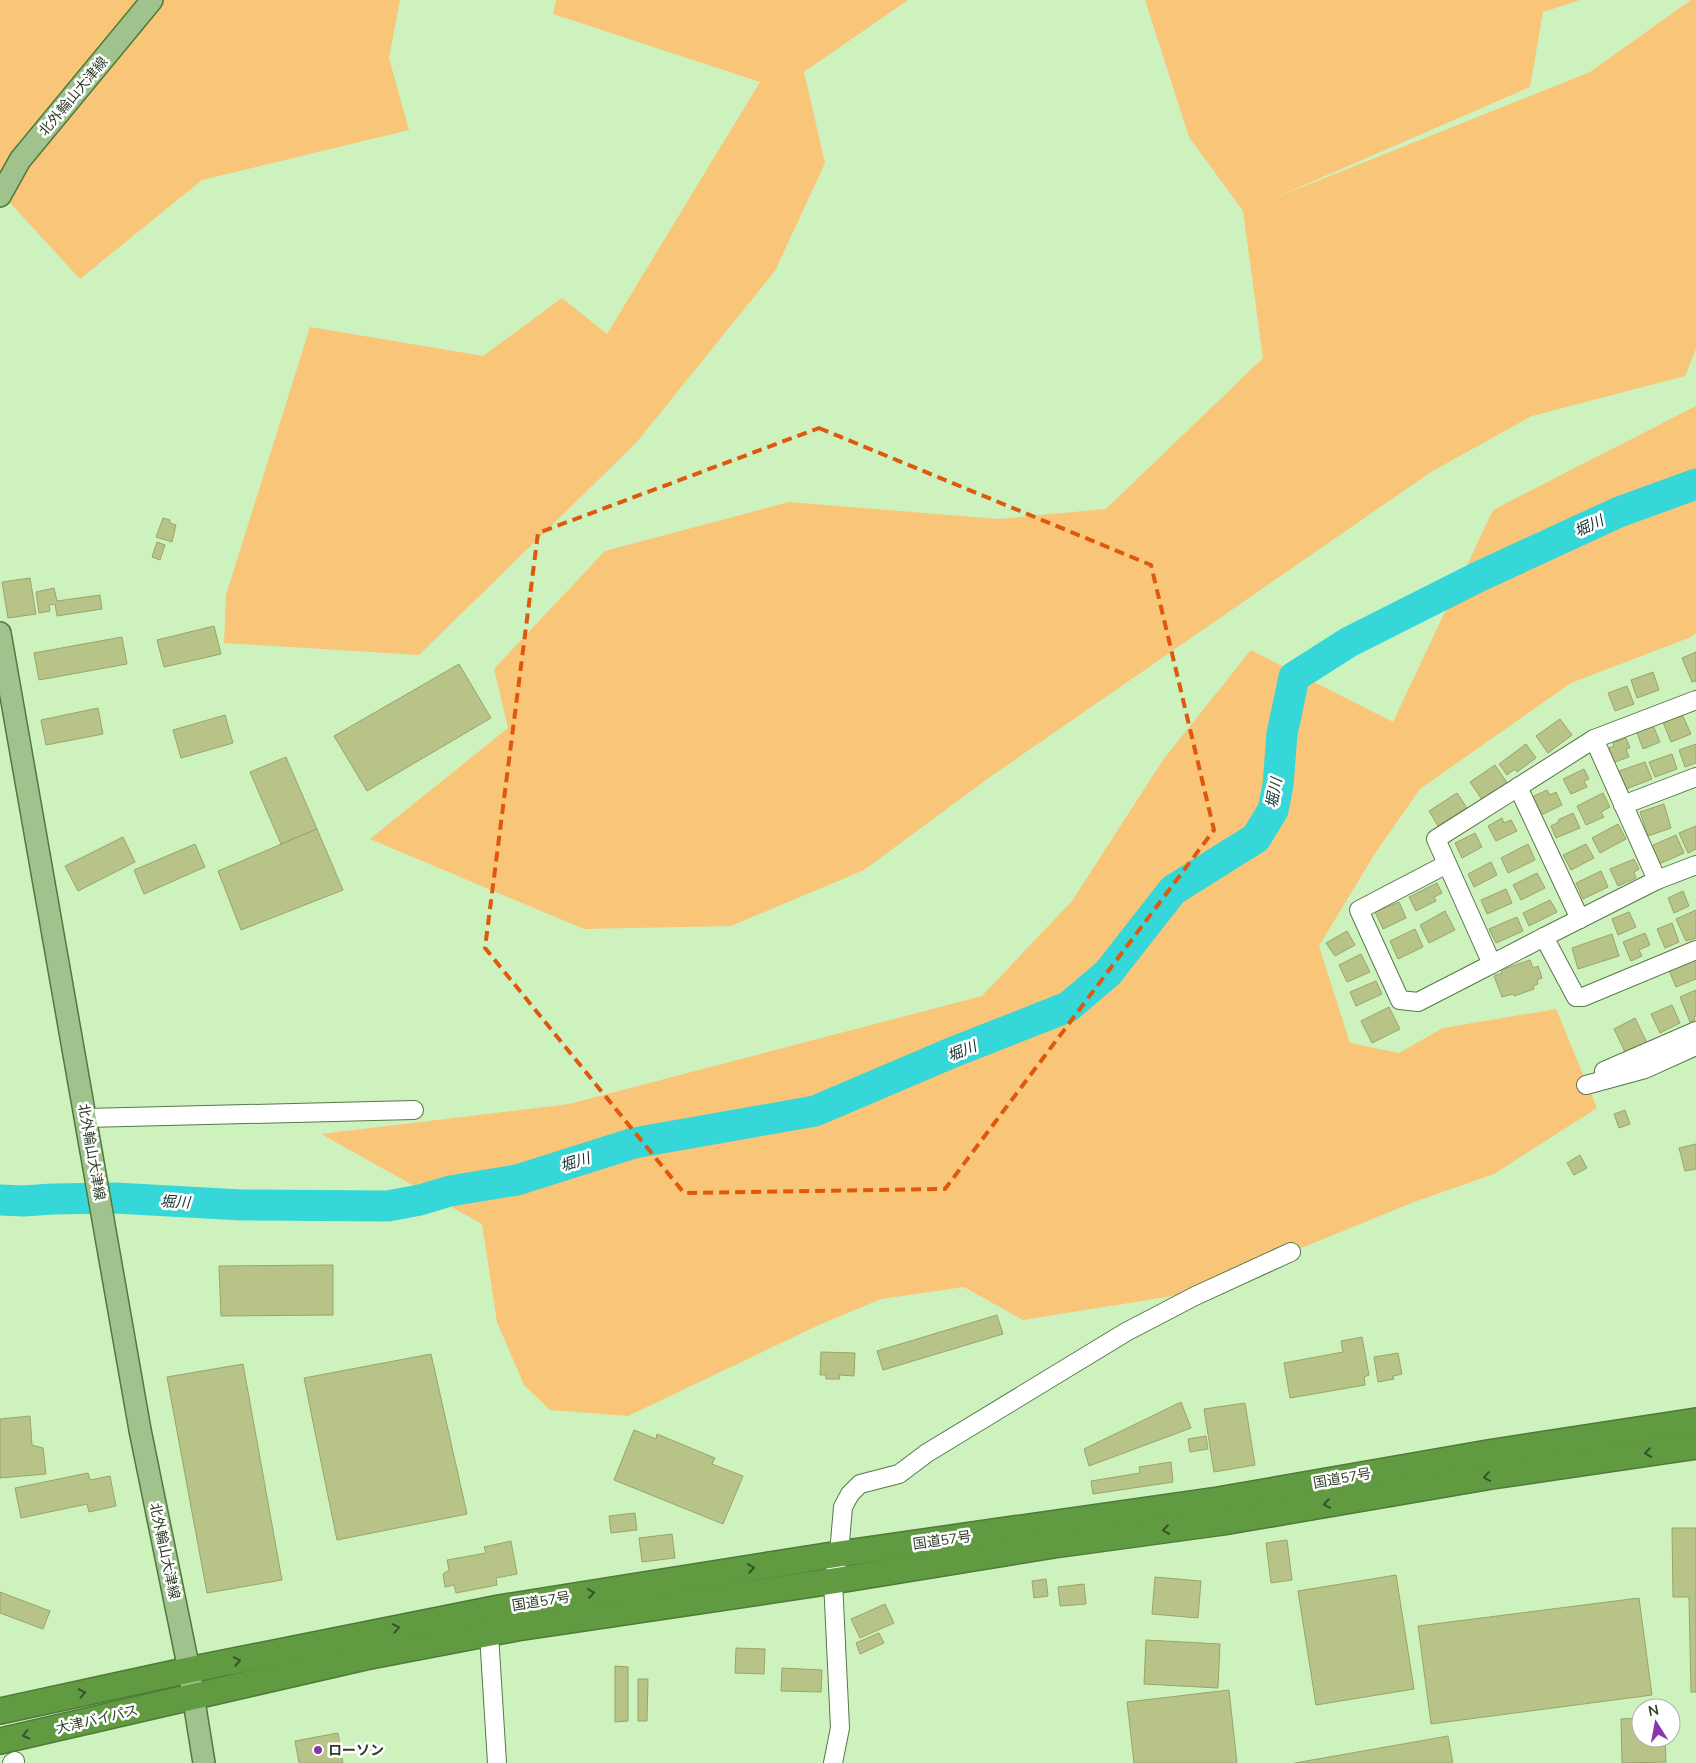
<svg xmlns="http://www.w3.org/2000/svg" width="1696" height="1763" viewBox="0 0 1696 1763" font-family="'Nunito Sans','Noto Sans JP',sans-serif">
	<style>
		.green { fill: #f8c579 }
		.lines { fill: none; stroke-linecap: round; stroke-linejoin: round }
		.river { stroke: #36d7d9; stroke-width: 31 }
		.building { fill: #b8c388; stroke: #9aa46a }
		.minor-casing { stroke: #577849; stroke-width: 20 }
		.major-casing { stroke: #4f7a39; stroke-width: 24 }
		.highway-casing { stroke: #4f7a39; stroke-width: 28 }
		.minor { stroke: #fff; stroke-width: 18 }
		.major { stroke: #a0c38d; stroke-width: 21 }
		.highway { stroke: #609b41; stroke-width: 25 }
		.oneway { stroke: #39512e }
		.marked { fill: none; stroke: #df580d; stroke-width: 4; stroke-dasharray: 10 6; stroke-linejoin: round }
		.poi-dot { fill: #8937a6; stroke: #fff; stroke-width: 2 }
		.labels { text-anchor: middle; stroke-width: 5; stroke-linejoin: round; paint-order: stroke }
		.street-label { font-size: 14px; fill: #2f3e29; stroke: #fff }
		.poi-label { font-size: 14px; font-weight: bold; fill: #2f3e29; stroke: #fff; text-anchor: start }
		.water-label { font-size: 15px; font-style: italic; fill: #103031; stroke: #fff }
	</style>
	<rect width="100%" height="100%" fill="#cef2be"/>
	<g class="green">
		<polygon points="0,0 400,0 389,58 409,130 202,180 80,279 0,192"/>
		<polygon points="556,0 908,0 804,72 825,163 775,271 636,443 419,655 224,643 226,595 310,327 483,356 562,298 607,334 760,82 553,14"/>
		<polygon points="1145,0 1580,0 1543,12 1530,87 1270,200 1590,72 1691,0 1696,0 1696,349 1685,376 1532,416 1431,472 990,777 864,870 731,926 584,929 370,839 508,728 494,669 605,551 789,502 998,519 1106,509 1263,358 1243,211 1189,137"/>
		<polygon points="1696,406 1696,633 1691,637 1571,683 1420,789 1376,852 1319,946 1350,1043 1399,1053 1443,1028 1556,1009 1597,1108 1494,1174 1414,1202 1191,1293 1023,1320 964,1287 881,1299 821,1324 628,1416 550,1410 524,1385 497,1322 482,1224 321,1134 569,1104 982,996 1072,901 1163,760 1251,650 1393,722 1493,510"/>
	</g>
	<g class="lines">
		<polyline class="river" points="0,1200 24,1201 52,1199 115,1198 241,1205 388,1206 420,1200 450,1191 517,1180 634,1143 815,1111 951,1053 1068,1007 1108,973 1173,890 1256,838 1273,810 1278,785 1282,734 1294,677 1349,642 1478,577 1619,512 1696,484"/>
	</g>
	<g class="building">
		<polygon points="163,518 170,520 170,523 176,525 172,542 156,537"/>
		<polygon points="157,542 165,545 160,560 152,557"/>
		<polygon points="30,578 36,614 8,618 2,582"/>
		<polygon points="54,588 57,601 100,595 102,609 57,616 55,604 49,605 50,611 39,613 36,592"/>
		<polygon points="214,626 221,654 164,667 157,640"/>
		<polygon points="122,637 127,664 39,680 34,653"/>
		<polygon points="1696,652 1696,681 1692,682 1682,658"/>
		<polygon points="459,664 491,718 367,791 334,736"/>
		<polygon points="1653,672 1659,690 1637,698 1631,680"/>
		<polygon points="1627,686 1634,704 1615,711 1608,693"/>
		<polygon points="98,708 103,734 46,745 41,720"/>
		<polygon points="1682,714 1691,734 1671,742 1663,722"/>
		<polygon points="225,715 233,743 181,758 173,730"/>
		<polygon points="1560,719 1572,735 1548,753 1536,736"/>
		<polygon points="1652,723 1660,742 1643,749 1636,730"/>
		<polygon points="1626,738 1630,748 1626,749 1629,757 1612,763 1607,749 1614,746 1613,743"/>
		<polygon points="1526,744 1536,758 1517,772 1515,769 1507,775 1499,764"/>
		<polygon points="1696,744 1696,763 1685,767 1679,750"/>
		<polygon points="1672,754 1677,769 1655,777 1649,762"/>
		<polygon points="286,757 317,829 281,844 250,772"/>
		<polygon points="1645,762 1652,779 1626,789 1619,771"/>
		<polygon points="1495,765 1508,784 1483,801 1470,782"/>
		<polygon points="1584,769 1589,779 1584,781 1587,787 1571,794 1563,779"/>
		<polygon points="1547,790 1550,795 1556,792 1562,805 1541,815 1532,797"/>
		<polygon points="1457,793 1467,808 1438,826 1429,811"/>
		<polygon points="1603,793 1610,807 1601,812 1604,817 1586,825 1577,806"/>
		<polygon points="1664,804 1671,828 1648,836 1640,812"/>
		<polygon points="1573,813 1580,828 1556,838 1551,826 1559,822 1558,820"/>
		<polygon points="1502,818 1504,823 1511,820 1517,831 1496,841 1488,826"/>
		<polygon points="1618,824 1626,839 1600,853 1592,838"/>
		<polygon points="1696,826 1696,849 1688,853 1679,833"/>
		<polygon points="317,829 343,890 241,930 218,871"/>
		<polygon points="1475,833 1482,847 1462,858 1455,843"/>
		<polygon points="1676,835 1684,853 1659,864 1651,846"/>
		<polygon points="123,837 135,862 78,891 65,866"/>
		<polygon points="195,844 205,867 144,894 134,870"/>
		<polygon points="1528,844 1535,860 1508,873 1501,858"/>
		<polygon points="1586,844 1594,858 1571,870 1563,855"/>
		<polygon points="1634,859 1639,869 1634,872 1636,878 1618,886 1610,869"/>
		<polygon points="1491,862 1497,875 1474,887 1468,874"/>
		<polygon points="1601,871 1608,887 1583,899 1576,883"/>
		<polygon points="1537,873 1545,888 1521,900 1513,885"/>
		<polygon points="1437,883 1442,893 1434,897 1436,901 1416,911 1409,897"/>
		<polygon points="1506,889 1512,903 1487,914 1481,900"/>
		<polygon points="1683,891 1689,906 1674,913 1668,898"/>
		<polygon points="1550,900 1557,912 1529,926 1523,913"/>
		<polygon points="1399,902 1406,918 1383,929 1375,912"/>
		<polygon points="1696,910 1696,938 1686,941 1676,919"/>
		<polygon points="1445,911 1455,930 1429,943 1420,925"/>
		<polygon points="1629,912 1636,927 1618,935 1612,919"/>
		<polygon points="1517,917 1523,931 1496,943 1489,929"/>
		<polygon points="1672,923 1679,942 1665,948 1657,929"/>
		<polygon points="1415,929 1423,947 1398,959 1390,941"/>
		<polygon points="1347,931 1355,945 1335,956 1326,943"/>
		<polygon points="1645,933 1650,945 1639,950 1642,956 1631,961 1623,942"/>
		<polygon points="1612,934 1619,956 1578,969 1572,948"/>
		<polygon points="1361,954 1370,972 1347,982 1339,965"/>
		<polygon points="1696,957 1696,979 1676,987 1668,968"/>
		<polygon points="1530,960 1533,968 1538,966 1542,978 1537,980 1538,984 1533,986 1534,989 1514,996 1513,994 1502,997 1494,976 1502,973 1501,970"/>
		<polygon points="1376,981 1382,994 1356,1006 1350,992"/>
		<polygon points="1696,990 1696,1016 1694,1017 1695,1020 1690,1022 1680,997"/>
		<polygon points="1672,1005 1680,1023 1660,1033 1651,1014"/>
		<polygon points="1389,1007 1400,1029 1372,1043 1361,1021"/>
		<polygon points="1635,1018 1648,1045 1638,1050 1636,1046 1625,1052 1614,1029"/>
		<polygon points="1625,1110 1630,1124 1619,1128 1614,1114"/>
		<polygon points="1696,1144 1696,1169 1685,1171 1679,1148"/>
		<polygon points="1580,1155 1587,1168 1574,1175 1567,1163"/>
		<polygon points="333,1265 333,1315 221,1316 219,1266"/>
		<polygon points="997,1315 1003,1334 883,1370 877,1351"/>
		<polygon points="1362,1337 1369,1375 1364,1377 1365,1385 1290,1398 1284,1363 1343,1352 1341,1341"/>
		<polygon points="821,1352 855,1353 854,1376 839,1375 840,1379 826,1379 826,1375 820,1375"/>
		<polygon points="1398,1353 1402,1374 1393,1376 1394,1379 1378,1382 1374,1357"/>
		<polygon points="431,1354 467,1514 337,1540 304,1378"/>
		<polygon points="243,1364 282,1580 207,1593 167,1377"/>
		<polygon points="1181,1402 1191,1428 1089,1466 1084,1449"/>
		<polygon points="1245,1403 1255,1465 1214,1472 1204,1409"/>
		<polygon points="30,1416 32,1445 43,1448 46,1474 0,1478 0,1419"/>
		<polygon points="634,1430 656,1439 657,1434 715,1458 712,1464 743,1476 723,1524 614,1480"/>
		<polygon points="1206,1436 1208,1449 1190,1452 1188,1439"/>
		<polygon points="1171,1462 1173,1482 1093,1494 1091,1481 1140,1473 1139,1467"/>
		<polygon points="88,1473 90,1480 110,1476 116,1506 89,1512 87,1504 21,1518 15,1488"/>
		<polygon points="635,1513 637,1530 611,1533 609,1516"/>
		<polygon points="1672,1528 1696,1528 1696,1692 1691,1692 1689,1597 1673,1597"/>
		<polygon points="672,1534 675,1558 642,1562 639,1538"/>
		<polygon points="1287,1540 1292,1580 1271,1583 1266,1543"/>
		<polygon points="511,1541 517,1574 496,1578 497,1585 456,1593 454,1585 445,1587 443,1574 449,1570 447,1560 486,1553 484,1547"/>
		<polygon points="1396,1575 1414,1689 1316,1705 1298,1591"/>
		<polygon points="1155,1577 1201,1581 1198,1618 1152,1614"/>
		<polygon points="1046,1579 1048,1596 1034,1598 1032,1581"/>
		<polygon points="1084,1584 1086,1604 1060,1606 1058,1587"/>
		<polygon points="0,1592 50,1611 43,1629 0,1613"/>
		<polygon points="1639,1598 1652,1695 1431,1724 1418,1626"/>
		<polygon points="885,1604 894,1623 860,1638 851,1619"/>
		<polygon points="879,1633 884,1643 860,1654 856,1643"/>
		<polygon points="1146,1640 1220,1644 1218,1688 1144,1684"/>
		<polygon points="736,1648 765,1649 764,1674 735,1673"/>
		<polygon points="615,1666 628,1667 628,1721 615,1722"/>
		<polygon points="782,1668 822,1670 821,1692 781,1691"/>
		<polygon points="638,1679 648,1679 647,1721 638,1721"/>
		<polygon points="1229,1690 1237,1763 1134,1763 1127,1702"/>
		<polygon points="1641,1718 1641,1738 1665,1738 1666,1762 1622,1763 1621,1719"/>
		<polygon points="338,1733 343,1763 299,1763 295,1741"/>
		<polygon points="1448,1736 1453,1763 1295,1763"/>
	</g>
	<g class="lines">
		<defs>
			<g id="minor">
				<polyline points="1696,700 1594,739 1657,880 1544,937 1576,997 1583,997 1696,950"/>
				<polyline points="1518,787 1580,919"/>
				<polyline points="1623,805 1696,777"/>
				<polyline points="1447,864 1359,910 1400,1000 1418,1002 1492,964"/>
				<polyline points="1657,880 1696,865"/>
				<polyline points="1544,937 1492,964 1436,839 1594,739"/>
				<polyline points="1604,1071 1696,1031"/>
				<polyline points="1586,1085 1645,1069 1696,1046"/>
				<polyline points="86,1118 414,1110"/>
				<polyline points="489,1634 497,1763"/>
				<polyline points="12,1763 15,1761"/>
				<polyline points="833,1763 840,1728 833,1581 839,1554 843,1507 850,1494 860,1484 899,1474 927,1453 1126,1332 1195,1296 1291,1252"/>
			</g>
			<g id="major">
				<polyline points="0,196 20,160 152,0"/>
				<polyline points="0,633 140,1430 189,1670 204,1763"/>
			</g>
			<g id="highway">
				<polyline points="0,1711 189,1670 499,1608 839,1554 1218,1500 1488,1453 1696,1421"/>
				<polyline points="0,1741 365,1657 517,1628 833,1581 1054,1545 1223,1522 1492,1476 1696,1446"/>
			</g>
		</defs>
		<use href="#minor" class="minor-casing"/>
		<use href="#major" class="major-casing"/>
		<use href="#highway" class="highway-casing"/>
		<use href="#minor" class="minor"/>
		<use href="#major" class="major"/>
		<use href="#highway" class="highway"/>
	</g>
	<defs><path id="oneway-chevron" d="M-2-3.5L2.5 0L-2 3.5" fill="none" stroke-width="1.6" stroke-linecap="round" stroke-linejoin="round" transform="scale(1.25)"/></defs>
	<g class="oneway">
		<use href="#oneway-chevron" transform="translate(1648 1453) rotate(171)"/>
		<use href="#oneway-chevron" transform="translate(1487 1477) rotate(170)"/>
		<use href="#oneway-chevron" transform="translate(1327 1504) rotate(170)"/>
		<use href="#oneway-chevron" transform="translate(1166 1530) rotate(172)"/>
		<use href="#oneway-chevron" transform="translate(751 1568) rotate(-9)"/>
		<use href="#oneway-chevron" transform="translate(591 1593) rotate(-9)"/>
		<use href="#oneway-chevron" transform="translate(396 1628) rotate(-11)"/>
		<use href="#oneway-chevron" transform="translate(237 1661) rotate(-11)"/>
		<use href="#oneway-chevron" transform="translate(82 1693) rotate(-12)"/>
		<use href="#oneway-chevron" transform="translate(26 1735) rotate(166)"/>
	</g>
	<path class="marked" d="M819,428l332,137 63,265 -269,359 -261,4 -199,-245 53,-415z"/>
	<circle class="poi-dot" cx="318" cy="1750" r="5"/>
	<g class="labels">
		<g class="street-label">
			<text transform="translate(73 96) rotate(-50)" y="5">北外輪山大津線</text>
			<text transform="translate(92 1152) rotate(80)" y="5">北外輪山大津線</text>
			<text transform="translate(1342 1478) rotate(-10)" y="5">国道57号</text>
			<text transform="translate(942 1540) rotate(-8)" y="5">国道57号</text>
			<text transform="translate(165 1551) rotate(78)" y="5">北外輪山大津線</text>
			<text transform="translate(541 1601) rotate(-9)" y="5">国道57号</text>
			<text transform="translate(97 1719) rotate(-13)" y="5">大津バイパス</text>
		</g>
		<g class="poi-label">
			<text x="328" y="1755">ローソン</text>
		</g>
		<g class="water-label">
			<text transform="translate(1589 526) rotate(-25)" y="5">堀川</text>
			<text transform="translate(1274 793) rotate(-80)" y="5">堀川</text>
			<text transform="translate(962 1051) rotate(-22)" y="5">堀川</text>
			<text transform="translate(575 1162) rotate(-17)" y="5">堀川</text>
			<text transform="translate(175 1202) rotate(3)" y="5">堀川</text>
		</g>
	</g>
	<g transform="translate(1656 1723) rotate(349)"><circle r="24" fill="#ffffff" stroke="#acb2a9"/>
	<path d="M0-4L9 19L0 12L-9 19Z" fill="#8937a6"/>
	<text y="-8" font-size="14" font-weight="bold" text-anchor="middle" fill="#2f3e29">N</text>
	</g>
</svg>
